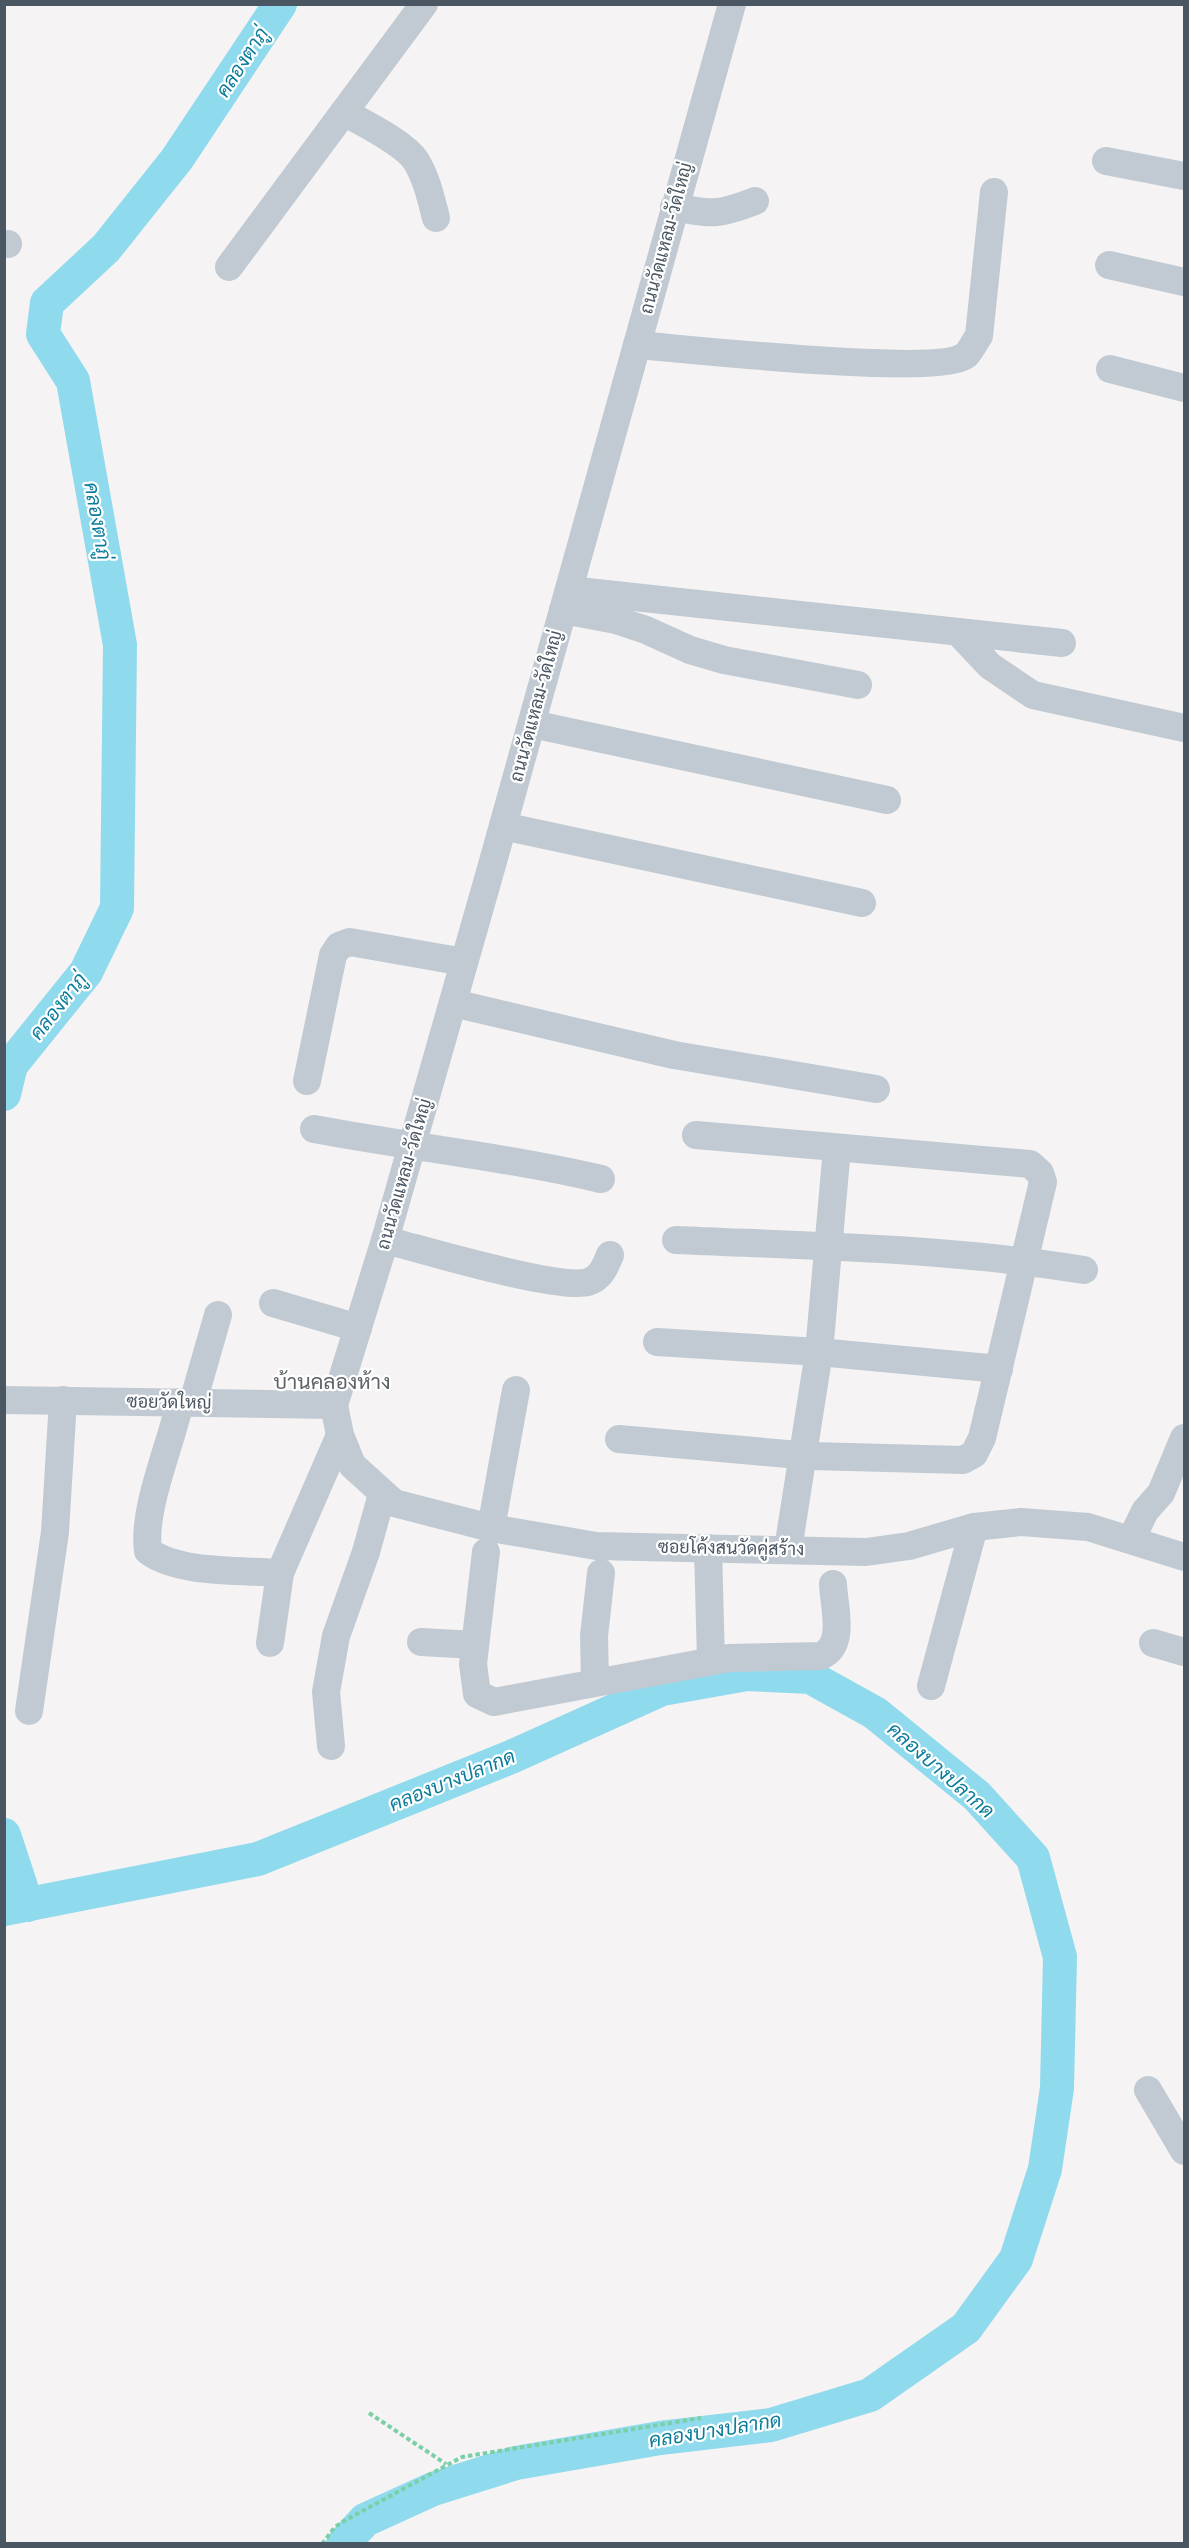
<svg xmlns="http://www.w3.org/2000/svg" width="1189" height="2548" viewBox="0 0 1189 2548" font-family="Signika,Sarabun,sans-serif">
	<style>
		.lines { fill: none; stroke-linecap: round; stroke-linejoin: round }
		.river { stroke: #90daee; stroke-width: 34 }
		.path { stroke: #7ad0a6; stroke-width: 4; stroke-dasharray: 4.5 3; stroke-linecap: butt }
		.minor { stroke: #c1cad2; stroke-width: 28 }
		.labels { text-anchor: middle; stroke-width: 4.5; stroke-linejoin: round; paint-order: stroke }
		.street-label { font-size: 18px; fill: #4a5661; stroke: #fff }
		.water-label { font-size: 20px; font-style: italic; fill: #0c7c9b; stroke: #fff }
		.quarter-label { font-size: 21px; fill: #5f6368; stroke: #fff }
	</style>
	<rect width="100%" height="100%" fill="#f5f3f3"/>
	<g class="lines">
		<g class="river">
			<polyline points="4,1094 11,1065 86,972 117,908 120,645 73,381 43,334 47,303 106,248 177,159 280,4"/>
			<polyline points="4,1835 27,1905"/>
			<polyline points="4,1909 258,1859 511,1757 662,1689 747,1674 810,1677 875,1713 977,1796 1033,1858 1060,1957 1057,2088 1045,2169 1016,2259 966,2328 870,2395 771,2425 660,2438 516,2463 433,2489 365,2520 343,2544"/>
		</g>
		<g class="path">
			<polyline points="369,2413 446,2464"/>
			<polyline points="322,2544 335,2527 344,2521 462,2457 701,2418"/>
		</g>
		<g class="minor">
			<polyline points="732,4 492,865 385,1240 334,1405 340,1435 352,1465 394,1503 491,1528 596,1546 866,1552 909,1546 974,1527 1021,1522 1088,1527 1184,1557"/>
			<path d="M344,112c19,11 61,31 72,49 11,18 15,38 20,57"/>
			<polyline points="1106,161 1184,176"/>
			<path d="M674,207c37,8 45,8 81,-6"/>
			<polyline points="4,244 8,244"/>
			<polyline points="1109,265 1184,282"/>
			<polyline points="229,267 424,4"/>
			<path d="M637,345c49,4 303,32 329,10 5,-5 9,-14 13,-19l15,-144"/>
			<polyline points="1110,369 1184,388"/>
			<polyline points="569,590 1062,643"/>
			<polyline points="563,610 616,620 646,630 690,650 724,660 858,685"/>
			<polyline points="958,632 990,666 1033,695 1184,728"/>
			<polyline points="532,724 887,800"/>
			<polyline points="503,826 862,903"/>
			<polyline points="453,1003 674,1055 876,1089"/>
			<polyline points="307,1081 333,955 339,946 350,942 464,962"/>
			<path d="M314,1129c96,18 193,28 287,50"/>
			<path d="M385,1240c36,9 174,51 203,42 13,-4 17,-15 22,-27"/>
			<path d="M676,1240c135,6 273,8 408,30"/>
			<polyline points="273,1303 358,1328"/>
			<polyline points="657,1342 819,1352 999,1369"/>
			<polyline points="4,1400 334,1405"/>
			<path d="M180,1402c-9,43 -38,107 -32,149 31,23 93,19 132,22"/>
			<polyline points="193,1402 218,1315"/>
			<polyline points="619,1439 810,1456 963,1460 974,1454 982,1438 1043,1182 1040,1173 1030,1164 696,1135"/>
			<polyline points="491,1528 516,1390"/>
			<polyline points="1131,1540 1145,1511 1161,1493 1184,1438"/>
			<polyline points="708,1548 711,1661"/>
			<polyline points="788,1549 819,1352 837,1148"/>
			<path d="M486,1552l-13,112 4,30 17,8 235,-44 92,-2c25,-11 13,-48 12,-72"/>
			<polyline points="421,1642 475,1645"/>
			<polyline points="270,1643 280,1573 340,1435"/>
			<polyline points="1153,1643 1184,1652"/>
			<polyline points="595,1682 594,1636 601,1573"/>
			<polyline points="931,1686 974,1527"/>
			<polyline points="29,1711 55,1532 63,1400"/>
			<polyline points="331,1746 326,1692 336,1636 366,1552 382,1494"/>
			<polyline points="1148,2090 1184,2151"/>
		</g>
	</g>
	<g class="labels">
		<g class="street-label">
			<text transform="translate(666 238) rotate(-75)" y="6">ถนนวัดแหลม-วัดใหญ่</text>
			<text transform="translate(536 706) rotate(-75)" y="6">ถนนวัดแหลม-วัดใหญ่</text>
			<text transform="translate(404 1174) rotate(-74)" y="6">ถนนวัดแหลม-วัดใหญ่</text>
			<text transform="translate(169 1402) rotate(1)" y="6">ซอยวัดใหญ่</text>
			<text transform="translate(731 1548) rotate(1)" y="6">ซอยโค้งสนวัดคู่สร้าง</text>
		</g>
		<g class="water-label">
			<text transform="translate(242 62) rotate(-57)" y="7">คลองตาภู่</text>
			<text transform="translate(98 521) rotate(80)" y="7">คลองตาภู่</text>
			<text transform="translate(58 1006) rotate(-52)" y="7">คลองตาภู่</text>
			<text transform="translate(941 1770) rotate(41)" y="7">คลองบางปลากด</text>
			<text transform="translate(452 1780) rotate(-22)" y="7">คลองบางปลากด</text>
			<text transform="translate(715 2430) rotate(-9)" y="7">คลองบางปลากด</text>
		</g>
		<g class="quarter-label">
			<text x="332" y="1389">บ้านคลองห้าง</text>
		</g>
	</g>
	<rect width="1189" height="2548" fill="none" stroke="#4a5661" stroke-width="12"/>
</svg>
